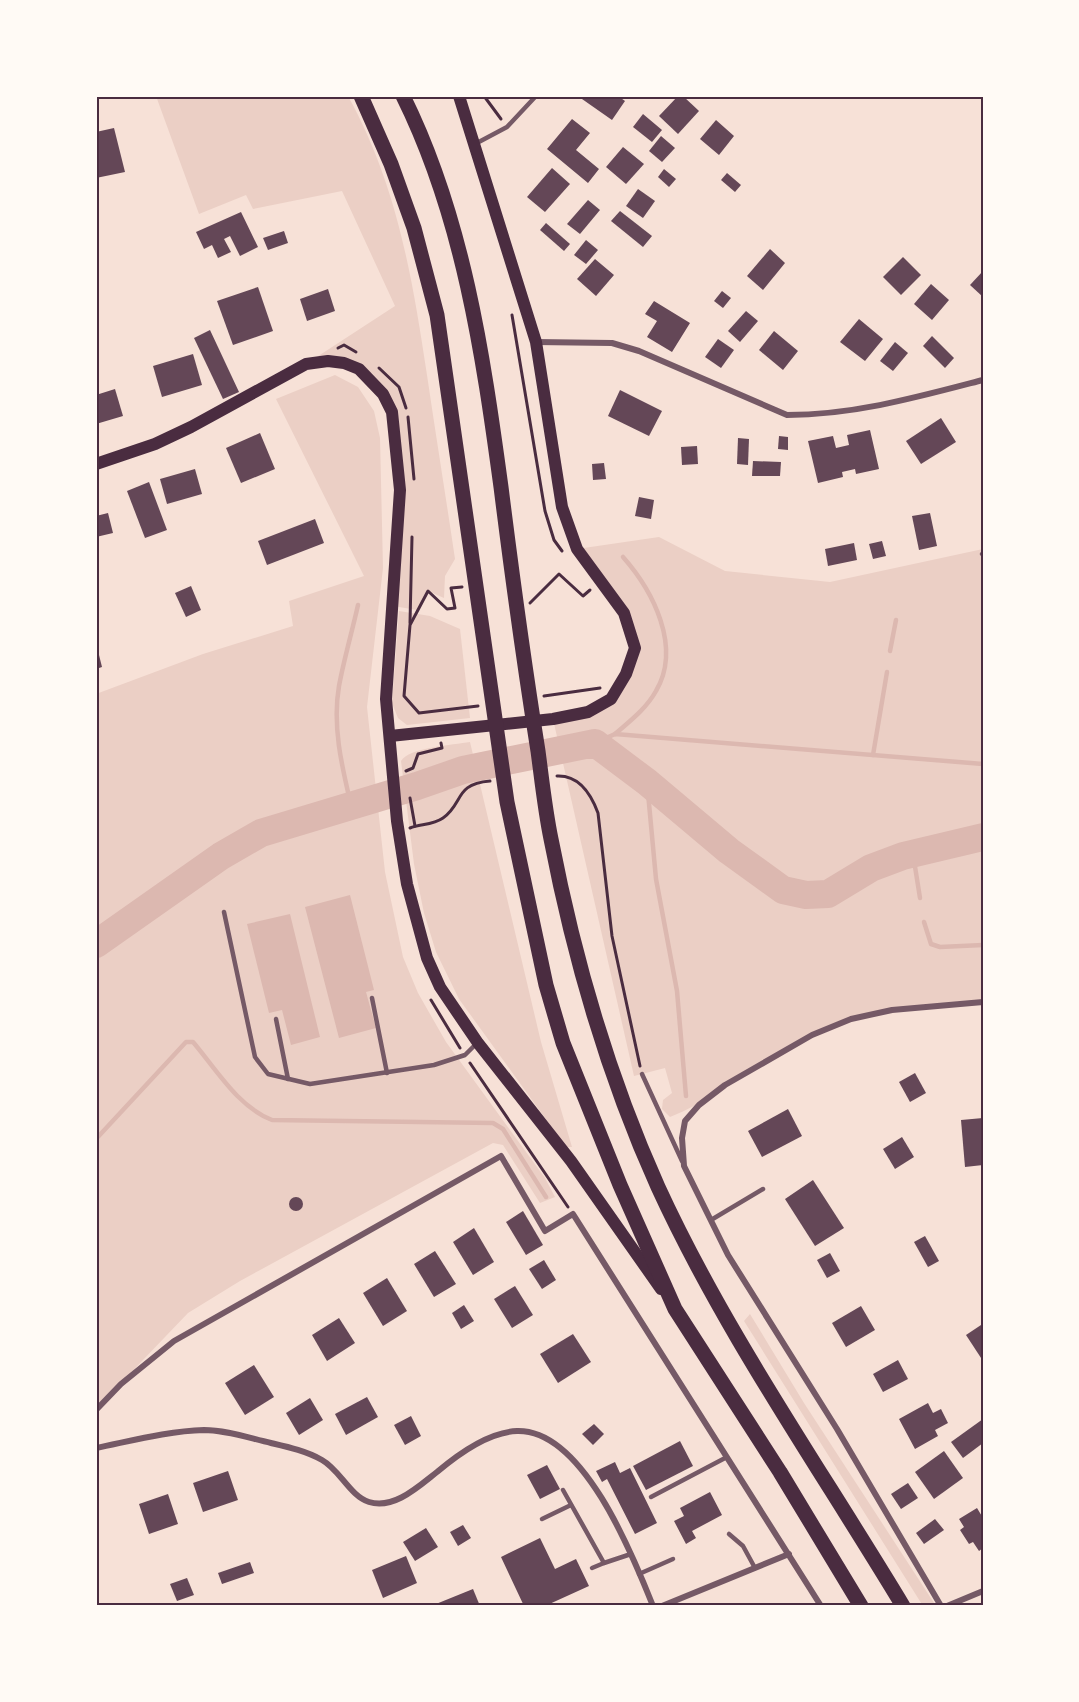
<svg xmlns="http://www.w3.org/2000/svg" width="1079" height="1702" viewBox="0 0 1079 1702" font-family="Inter,sans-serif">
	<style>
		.green { fill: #ebcfc5 }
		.water { fill: #dcb8b0 }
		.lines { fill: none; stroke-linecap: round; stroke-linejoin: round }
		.stream { stroke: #dcb8b0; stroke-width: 4.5 }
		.river { stroke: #dcb8b0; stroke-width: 28 }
		.building { fill: #644757 }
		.path { stroke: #4a2c40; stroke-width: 3 }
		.service { stroke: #755966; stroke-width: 4.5 }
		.minor { stroke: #755966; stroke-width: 6 }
		.secondary { stroke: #4a2c40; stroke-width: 12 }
		.trunk { stroke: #4a2c40; stroke-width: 15 }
		.neatline { fill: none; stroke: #4a2c40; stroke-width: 2 }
	</style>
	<rect width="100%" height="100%" fill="#f7e1d7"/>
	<g class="green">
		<path d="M156,96h192c49,89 64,180 79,279 9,61 19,123 28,184l-10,17 -1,22 -16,-7 -11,19 -24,-4 6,-140 -7,-54 -33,-43 -53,-5 89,-58 -53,-115 -89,18 -7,-14 -47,19z"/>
		<polygon points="335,375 358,387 374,411 380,438 383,568 367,707 385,872 403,957 418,993 446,1042 545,1178 555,1197 540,1203 503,1145 493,1143 240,1281 188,1313 96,1409 96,694 203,654 293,626 289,601 364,576 276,399"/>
		<path d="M659,537l66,34 105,11 153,-33v453c-43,4 -90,3 -132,17 -66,21 -118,72 -181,98l-8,-8 1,-9 9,-7 -7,-25 -31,8 -81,-357 58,-20 24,-51 -11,-35 -47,-64z"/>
		<polygon points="399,611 430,616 460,629 470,718 407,725 398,718 392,703"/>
		<path d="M470,742l71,300 31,105h-6l-107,-148 -23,-47 -12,-39 -10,-49 -13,-103c9,-14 52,-16 69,-19z"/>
		<polygon points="750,1314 804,1403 936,1606 923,1606 744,1321"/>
	</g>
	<g class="water">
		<polygon points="350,895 374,990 366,992 376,1028 339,1038 305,907"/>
		<polygon points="290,914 320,1037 291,1045 282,1010 269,1013 247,924"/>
	</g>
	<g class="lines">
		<g class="stream">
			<polyline points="890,651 896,620"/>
			<path d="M615,734c15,-13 31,-25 41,-43 26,-44 -3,-100 -33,-134"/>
			<polyline points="595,743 615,734 983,764"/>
			<polyline points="873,755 887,672"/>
			<polyline points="647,782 656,879 677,991 686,1096"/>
			<path d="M351,805c-9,-38 -19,-79 -12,-119 5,-27 13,-54 19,-81"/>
			<polyline points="913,854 920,898"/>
			<polyline points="924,922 931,944 940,947 983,945"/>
			<path d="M96,1139l90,-97h7c23,27 45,65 79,78l221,3 10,6 43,68"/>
		</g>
		<polyline class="river" points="96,944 221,856 261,833 417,786 463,770 595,743 647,782 729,851 783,890 806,895 828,894 871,868 903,856 983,837"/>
	</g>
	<g class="building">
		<polygon points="584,96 618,96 625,101 612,120 582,99"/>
		<polygon points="678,96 683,96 699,111 678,134 659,116"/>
		<polygon points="643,114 662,130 652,142 633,127"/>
		<polygon points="572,119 590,133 576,150 599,169 588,183 547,149"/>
		<polygon points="716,120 734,136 719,155 700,139"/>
		<polygon points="114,128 125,172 96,178 96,132"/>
		<polygon points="661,136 675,148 662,162 649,151"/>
		<polygon points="623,147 644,164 626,184 606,167"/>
		<polygon points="552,168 570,184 545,212 527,197"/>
		<polygon points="664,169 676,179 669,187 658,177"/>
		<polygon points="727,173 741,185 735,192 721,180"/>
		<polygon points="638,189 655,201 643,218 626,206"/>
		<polygon points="588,200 600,210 580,234 567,224"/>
		<polygon points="620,211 652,236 643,247 611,221"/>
		<polygon points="241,212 258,247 240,256 230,236 224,239 231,252 218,258 212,245 204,249 196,232"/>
		<polygon points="546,223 570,244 564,251 540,230"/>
		<polygon points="284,231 288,243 268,250 263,238"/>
		<polygon points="586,240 598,250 586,264 574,255"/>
		<polygon points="770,249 785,263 763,290 747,276"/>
		<polygon points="903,257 921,275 901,295 883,277"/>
		<polygon points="595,259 614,275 596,296 577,279"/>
		<polygon points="983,271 983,297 970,285"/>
		<polygon points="931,284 949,300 932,320 914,304"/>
		<polygon points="258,287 273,331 233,345 217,301"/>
		<polygon points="328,289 335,311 307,321 300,299"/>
		<polygon points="722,291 731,298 723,308 714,301"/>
		<polygon points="654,301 690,323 672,352 647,337 657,321 645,314"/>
		<polygon points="746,311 758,321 740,342 728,331"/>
		<polygon points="859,319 883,339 865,361 840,342"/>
		<polygon points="210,330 239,392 223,399 194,338"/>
		<polygon points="774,331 798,351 783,370 759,350"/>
		<polygon points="932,336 954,358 945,368 923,346"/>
		<polygon points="718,339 734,350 721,368 705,357"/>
		<polygon points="895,342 908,353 893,371 880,361"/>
		<polygon points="193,354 202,385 162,397 153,366"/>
		<polygon points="115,389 123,416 96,424 96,395"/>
		<polygon points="620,390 662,411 649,436 608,416"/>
		<polygon points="941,418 956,442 921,464 906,441"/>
		<polygon points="870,430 879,469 856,474 855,469 842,472 843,477 818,483 808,441 833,436 836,448 849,445 847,435"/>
		<polygon points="260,433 275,469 241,483 226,448"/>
		<polygon points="779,436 788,437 788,450 778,449"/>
		<polygon points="738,438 749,439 748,465 737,464"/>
		<polygon points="697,446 698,464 682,465 681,447"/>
		<polygon points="753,461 781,462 780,476 752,476"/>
		<polygon points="604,463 606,479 593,480 592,464"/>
		<polygon points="195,469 202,494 167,504 160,479"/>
		<polygon points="149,482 167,530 145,538 127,491"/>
		<polygon points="639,497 654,500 651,519 635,516"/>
		<polygon points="108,513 113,533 96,537 96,516"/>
		<polygon points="930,513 937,546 919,550 912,516"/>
		<polygon points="315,519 324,543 267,565 258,541"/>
		<polygon points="882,541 886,556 873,559 869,544"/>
		<polygon points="854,543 857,560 828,566 825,549"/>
		<polygon points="191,586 201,610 186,617 175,593"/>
		<polygon points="96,643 102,667 96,669"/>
		<polygon points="915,1073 926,1093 910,1102 899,1082"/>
		<polygon points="788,1109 802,1136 762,1157 748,1131"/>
		<polygon points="983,1118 983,1165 965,1167 961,1120"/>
		<polygon points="902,1137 914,1157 895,1169 883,1149"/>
		<polygon points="813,1180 844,1228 815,1246 785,1199"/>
		<circle cx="296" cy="1204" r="7"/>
		<polygon points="523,1211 543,1245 526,1255 506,1222"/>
		<polygon points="474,1228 494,1262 473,1275 453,1242"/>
		<polygon points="925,1236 939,1261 928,1267 914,1242"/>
		<polygon points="435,1251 456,1284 434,1297 414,1264"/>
		<polygon points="830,1253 840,1271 827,1278 817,1260"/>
		<polygon points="544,1260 556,1280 542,1289 529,1269"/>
		<polygon points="387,1278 407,1311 383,1326 363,1293"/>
		<polygon points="515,1286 533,1315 512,1328 494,1299"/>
		<polygon points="464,1305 474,1321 461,1329 452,1313"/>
		<polygon points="861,1306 875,1330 846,1347 832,1323"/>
		<polygon points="339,1318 355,1343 327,1361 312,1335"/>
		<polygon points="981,1325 983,1327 983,1361 966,1335"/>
		<polygon points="573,1334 591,1362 558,1383 540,1354"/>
		<polygon points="898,1360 908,1379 883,1392 873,1374"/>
		<polygon points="254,1365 274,1397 245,1415 225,1383"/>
		<polygon points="367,1397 378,1417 346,1435 335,1414"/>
		<polygon points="310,1398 323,1420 299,1435 286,1413"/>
		<polygon points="928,1403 933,1413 941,1409 948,1423 935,1430 938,1436 915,1449 899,1419"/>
		<polygon points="411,1416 421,1436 405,1445 394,1425"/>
		<polygon points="983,1419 983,1443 963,1458 951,1442"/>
		<polygon points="594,1424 604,1434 593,1445 582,1434"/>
		<polygon points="680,1441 693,1466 646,1490 633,1466"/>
		<polygon points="944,1451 963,1478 934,1499 915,1472"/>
		<polygon points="615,1462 620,1473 630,1468 657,1523 635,1534 607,1479 602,1482 596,1471"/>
		<polygon points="547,1465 560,1489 540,1499 527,1475"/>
		<polygon points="228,1471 238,1500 203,1512 193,1483"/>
		<polygon points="908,1483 918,1498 901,1509 891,1494"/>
		<polygon points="710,1492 722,1515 692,1531 696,1538 686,1544 674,1521 684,1516 680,1508"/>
		<polygon points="168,1494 178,1524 149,1534 139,1504"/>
		<polygon points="977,1508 983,1518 983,1548 979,1551 973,1542 969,1544 960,1530 964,1527 959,1519"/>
		<polygon points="935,1519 944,1530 924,1544 916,1533"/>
		<polygon points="463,1525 471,1538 458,1546 450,1532"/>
		<polygon points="426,1528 438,1547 415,1561 403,1542"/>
		<polygon points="540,1538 555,1569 576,1559 589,1586 545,1606 524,1606 501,1557"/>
		<polygon points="406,1556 417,1583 383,1598 372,1570"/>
		<polygon points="250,1562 254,1573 222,1584 218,1573"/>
		<polygon points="187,1578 194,1595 177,1601 170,1584"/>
		<polygon points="473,1589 480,1606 431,1606"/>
	</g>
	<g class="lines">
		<g class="path">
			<polyline points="484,96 501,119"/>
			<polyline points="512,315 545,511 554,540 562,551"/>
			<polyline points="338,348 344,345 356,352"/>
			<polyline points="379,368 399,387 406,408"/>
			<polyline points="408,417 414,479"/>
			<polyline points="462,587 451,588 455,608 447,609 428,591 410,625 404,696 419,713 478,706"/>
			<polyline points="530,603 559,574 583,596 590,590"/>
			<polyline points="410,623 412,537"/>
			<polyline points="544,696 600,688"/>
			<polyline points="406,771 413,768 418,754 442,748 441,743"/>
			<path d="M557,776c22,-1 34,18 41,37l14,123 28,130"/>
			<polyline points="410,798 415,826"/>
			<path d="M410,828c10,-4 23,-3 33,-10 21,-15 11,-34 47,-37"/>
			<polyline points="431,1000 460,1048"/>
			<polyline points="470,1063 568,1207"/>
		</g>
		<g class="service">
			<polyline points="475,144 507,127 536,96"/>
			<polyline points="982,554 983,553"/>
			<polyline points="224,912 255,1057 268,1074 310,1084 434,1065 465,1055 476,1044"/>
			<polyline points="372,998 387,1073"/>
			<polyline points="276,1019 288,1079"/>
			<polyline points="642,1074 682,1161"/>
			<polyline points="711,1220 763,1189"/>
			<polyline points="563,1490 604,1563 631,1554"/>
			<polyline points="651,1497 727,1457"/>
			<polyline points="542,1519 571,1505"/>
			<polyline points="729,1534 743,1546 755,1568"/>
			<polyline points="592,1568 604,1563"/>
			<polyline points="639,1574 673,1559"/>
		</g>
		<g class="minor">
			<path d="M536,342l76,1 27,8 148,64c67,0 131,-18 196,-35"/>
			<polyline points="96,1410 121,1384 174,1341 501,1156 545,1231 573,1214 821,1606"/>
			<path d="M96,1448c35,-7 72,-17 108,-18 22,0 45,8 67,13 17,4 35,8 51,17 18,10 28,36 47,42 25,8 50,-16 68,-30 20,-17 52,-40 80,-41 66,-2 116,125 136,175"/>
			<polyline points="662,1606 789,1554"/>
			<polyline points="941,1606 837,1429 728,1255 684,1166 682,1138 685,1121 699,1105 725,1085 812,1035 851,1019 892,1010 983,1002"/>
			<polyline points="947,1606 983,1591"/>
		</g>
		<g class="secondary">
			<polyline points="96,464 155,444 191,427 306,364 328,361 344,363 359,369 383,394 392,412 400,490 386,699 397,821 407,884 427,958 440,987 478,1043 571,1161 661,1289"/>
			<polyline points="390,736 553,719 588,712 611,699 626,674 635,648 624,613 577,549 562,507 536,342 459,96"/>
		</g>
		<g class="trunk">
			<polyline points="361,96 391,164 414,228 437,315 507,802 546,985 563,1043 620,1185 675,1309 780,1472 861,1606"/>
			<path d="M403,96c60,121 80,258 98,391 11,88 23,176 37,264 4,30 7,59 13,88 23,119 57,237 107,348 67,146 162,281 245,419"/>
		</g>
	</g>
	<rect width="1079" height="1702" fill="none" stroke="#fffaf5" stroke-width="195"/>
	<rect x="98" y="98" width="884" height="1506" class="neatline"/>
</svg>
